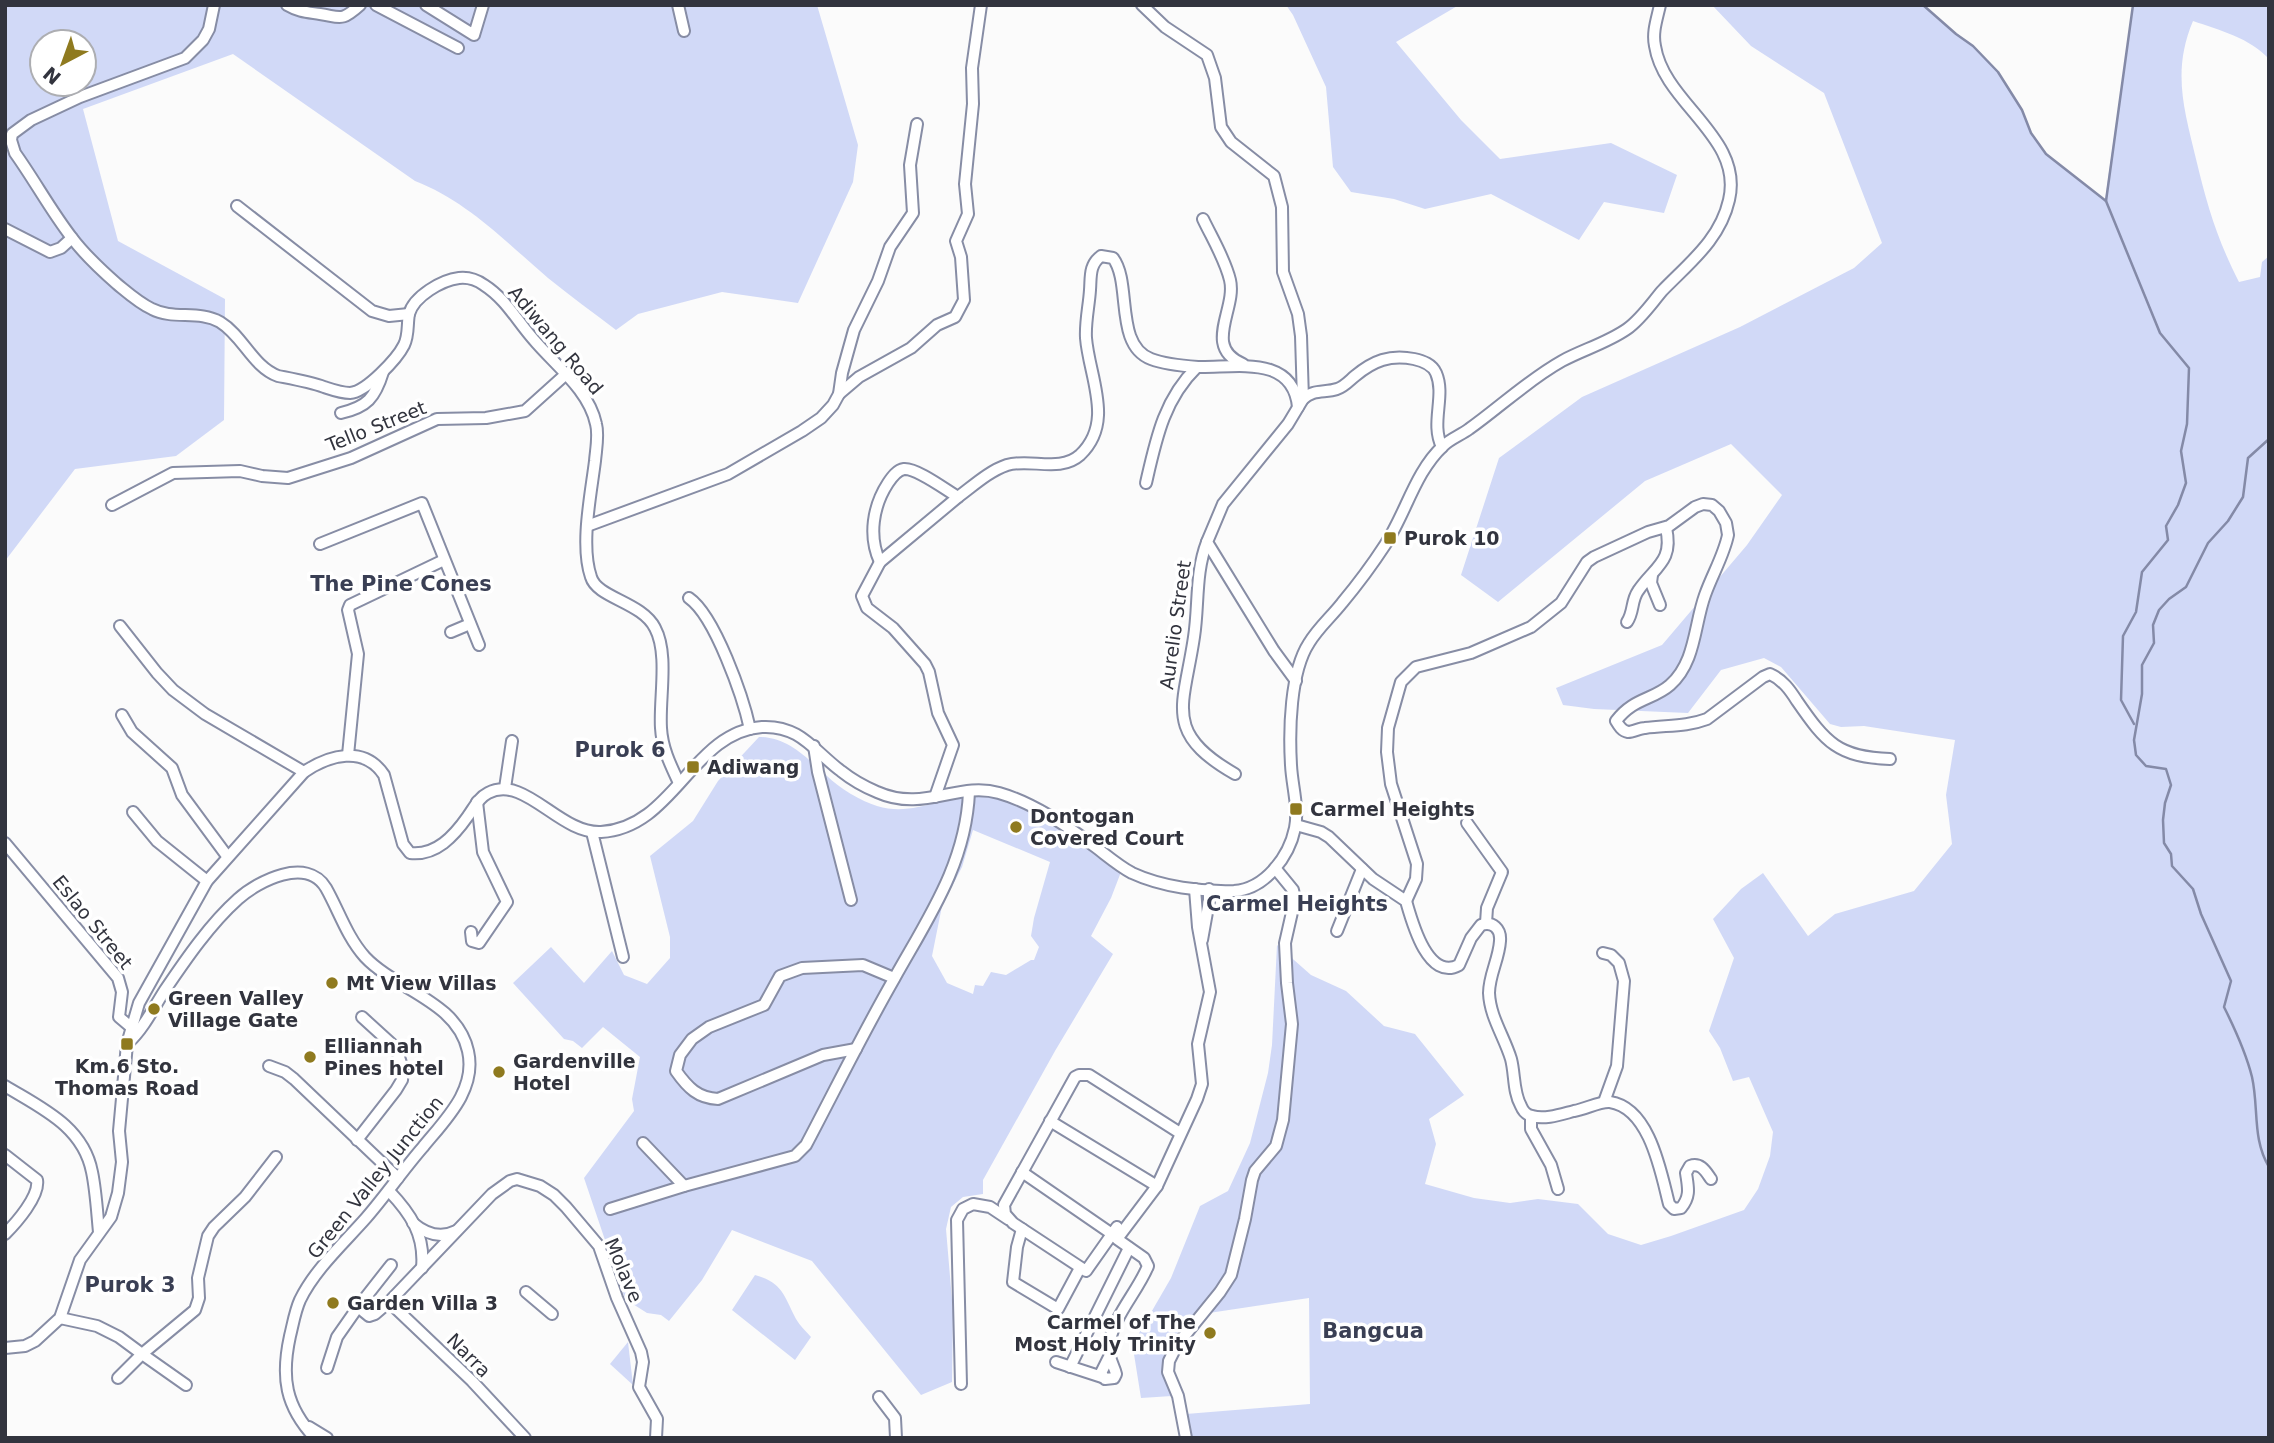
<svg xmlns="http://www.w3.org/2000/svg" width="2274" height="1443" viewBox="0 0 2274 1443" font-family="'DejaVu Sans',sans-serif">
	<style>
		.green { fill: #d1d9f7; fill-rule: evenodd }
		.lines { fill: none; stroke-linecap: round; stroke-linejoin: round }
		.stream { stroke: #848aa7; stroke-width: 2.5 }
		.minor-casing { stroke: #878da5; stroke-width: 14 }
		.minor { stroke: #fff; stroke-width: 10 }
		.poi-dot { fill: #8f7a1f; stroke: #fff; stroke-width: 2.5 }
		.labels { text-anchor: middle; stroke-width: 7; stroke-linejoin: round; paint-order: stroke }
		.street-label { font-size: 19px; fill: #32343e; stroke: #fff }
		.poi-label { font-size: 19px; font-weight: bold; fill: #32343e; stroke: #fff; text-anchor: start }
		.neighbourhood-label { font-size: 21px; font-weight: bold; fill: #3a3f54; stroke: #fff }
	</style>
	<rect width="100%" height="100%" fill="#fbfbfb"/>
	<g class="green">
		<path d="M5,5h812l41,140 -5,37 -55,121 -76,-11 -84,22 -22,16c-22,-17 -46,-34 -68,-52 -42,-36 -81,-77 -133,-97l-182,-127 -150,55 35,132 107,58 -1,121 -48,36 -101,13 -70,92zM42,42h42v42h-42z"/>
		<polygon points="1286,5 1459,5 1396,42 1461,120 1500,159 1611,143 1677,175 1664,213 1604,202 1579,240 1491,194 1425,209 1394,199 1351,192 1333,167 1326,87 1293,15"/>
		<path d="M1712,5h211l33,29 17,12 25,26 24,38 9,23 15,21 59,46 28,-195h136v54c-19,-21 -50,-29 -76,-38 -21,50 -9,88 3,138 11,46 21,80 43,123l21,-5 2,-15 7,-6v1182h-1086l-11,-42 -31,2 -8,-50 5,-13 33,-57 29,-72 28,-15 22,-48 18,-70 4,-28 5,-100 34,30 35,16 38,35 31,8 49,61 -35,24 7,25 -11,40 49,14 36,5 28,-4 40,5 30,30 33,11 30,-9 73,-26 14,-21 12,-33 3,-24 -24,-55 -16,4 -13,-33 -11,-17 25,-73 -21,-39 28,-30 22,-16 45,63 27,-22 79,-23 38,-47 -6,-49 9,-55 -91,-14 -23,1 -11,-3 -49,-57 -17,-9 -43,12 -33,43 -94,-4 -31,-4 -7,-17 106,-43 85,-100 35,-50 -51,-51 -86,37 -147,121 -37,-27 38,-117 83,-61 158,-70 114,-59 28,-25 -58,-150 -73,-47zM1309,1298l1,106 -124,10c0,-14 -7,-24 -11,-36 -9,-25 20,-48 34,-65z"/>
		<path d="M759,737c29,0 48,21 68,39 12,12 34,25 50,30 36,11 65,-10 100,-11 48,-1 107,49 144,77l-10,26 -20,38 22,18 -58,97 -72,129v14l-20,3 -12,10 -5,22 7,83 -1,70 -31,13 -109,-134 -80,-31 -30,50 -33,41 -8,-6 -14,-2 -22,-14 -41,-121 50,-67 -2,-12 8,-42 -37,-30 -21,21 -9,-7 -9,-2 -51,-56 38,-36 33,36 28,-32 12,24 23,9 23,-26v-21l-20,-81 43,-35 25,-40zM973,830l77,32 -16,56 -3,18 8,11 -5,13h-3l-25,15 -15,-3 -8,14 -8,-1 -2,9 -26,-11 -15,-27 10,-50 20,-39z"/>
		<path d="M755,1275c28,8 29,21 41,44 4,7 10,12 15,18l-16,23 -63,-50z"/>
		<polygon points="628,1342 633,1385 610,1364"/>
	</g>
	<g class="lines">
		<g class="stream">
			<polyline points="1923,5 1956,34 1973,46 1998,72 2022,110 2031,133 2046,154 2106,201"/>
			<polyline points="2133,5 2106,201 2160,333 2189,368 2187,424 2181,451 2186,483 2178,505 2166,526 2168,540 2142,572 2136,612 2123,636 2121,700 2134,724"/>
			<path d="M2269,439l-21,19 -5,39 -15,24 -20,22 -22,44 -17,12 -10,11 -6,15 1,18 -12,22v29l-8,46 2,15 10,11 20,3 5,16 -6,18 -2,17 1,23 7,11 1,12 21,23 8,25 30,67 -7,26c11,22 22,46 28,70 7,31 0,62 17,90"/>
		</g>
		<defs>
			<g id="minor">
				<path d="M214,5l-5,24 -6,11 -18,18 -105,39 -49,23 -19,14 -1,6 4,13c20,28 36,58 57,85 13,17 29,32 45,46 11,9 22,19 35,25 21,11 47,1 68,13 23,14 33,45 58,54 15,3 32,6 46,11 9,3 17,6 26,6 16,-1 47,-34 54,-48 5,-10 3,-21 5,-31 5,-18 33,-34 50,-36 9,-1 18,2 25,7 22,14 33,36 50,55 21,25 55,50 62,84 3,11 0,25 -1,37 -4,33 -15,84 -4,116 6,21 51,25 64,51 14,26 4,71 6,100 1,20 10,38 18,55"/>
				<path d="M287,5c12,7 20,7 33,9 21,3 21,8 40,-9"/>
				<polyline points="376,5 458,48"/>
				<polyline points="426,5 474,35 483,5"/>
				<polyline points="678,5 684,31"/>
				<polyline points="1142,5 1165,27 1207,55 1215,78 1221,127 1231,142 1274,176 1282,207 1283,272 1298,314 1301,336 1303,399 1288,424 1223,504 1207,542 1274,651 1296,681"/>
				<polyline points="237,206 372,311 389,316 409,314"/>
				<path d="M1203,219c9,19 22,40 27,61 7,29 -28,67 13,84"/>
				<polyline points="5,229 50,252 61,248 72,238"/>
				<polyline points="839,394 859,377 911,348 937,325 955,317 964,300 961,257 956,241 968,214 965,184 973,104 972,68 981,5"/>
				<path d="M1303,399c10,-10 22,-6 34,-10 7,-2 13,-9 18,-13 18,-15 35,-22 59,-17 9,2 18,5 22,14 10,23 -6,50 6,74"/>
				<path d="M341,413c26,-6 34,-15 42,-41"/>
				<path d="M1146,483c10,-44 18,-84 51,-116"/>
				<polyline points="112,505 173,473 240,471 262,476 288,478 351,458 437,419 486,418 525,411 565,375"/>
				<polyline points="587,526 728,474 802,431 821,418 833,405 839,394 842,373 854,330 878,281 890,247 913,213 910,165 917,124"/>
				<path d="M1207,542c-12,31 -8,63 -13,95 -10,69 -32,95 41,137"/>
				<polyline points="320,544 422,503 479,645"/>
				<path d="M880,562c-12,-26 -7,-56 8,-79 4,-6 9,-13 16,-14 13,-1 42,21 54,28 15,-11 31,-26 49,-32 23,-7 53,8 73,-10 35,-33 9,-78 6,-117 -1,-16 3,-32 4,-48 1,-13 -1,-25 11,-34l12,2c19,25 1,87 38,101 13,5 33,7 47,8 37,1 95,-13 100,40"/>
				<polyline points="1652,575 1651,583 1660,605"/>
				<path d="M689,598c26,18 54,99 61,131"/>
				<path d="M1627,622c7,-10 4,-21 11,-31 16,-24 36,-29 28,-63"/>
				<polyline points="120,626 157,673 173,690 205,714 304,772"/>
				<polyline points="451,632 470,624"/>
				<polyline points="122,715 132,732 172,768 182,795 227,856"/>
				<polyline points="814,746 818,772 851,900"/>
				<polyline points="348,755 358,654 348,610 350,605 444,560"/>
				<polyline points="505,788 512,741"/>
				<polyline points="935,797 953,745 938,713 929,672 925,664 893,628 867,608 862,596 880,562 958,497"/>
				<polyline points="133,812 157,841 207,881"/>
				<polyline points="1467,823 1502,872 1487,908 1486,923"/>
				<path d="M1296,825l25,7 8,5 44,42 33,22c6,21 22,81 53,64l12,-27 10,-13c12,-4 20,4 19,16 -1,18 -11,34 -11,52 1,24 15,43 22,66 4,15 2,33 10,47 2,5 6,9 11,10 13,4 30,-2 42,-5 12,-2 26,-10 36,-9 40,6 51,71 59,102l5,5 7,-1c10,-12 7,-21 5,-35l4,-7c11,-4 16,6 21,13"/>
				<polyline points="592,832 623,957"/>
				<polyline points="5,843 118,978 122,992 119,1017 132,1028"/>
				<path d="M1406,901l10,-22 1,-15 -26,-80 -4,-32 1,-24 13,-46 15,-15 55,-14 60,-26 30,-24 26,-41 7,-5 54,-25 21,-6 26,-19 8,-3 9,1 7,6 7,12 2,12c-4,20 -16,40 -23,60 -11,30 -9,67 -35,90 -17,15 -37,13 -54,36 3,5 6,10 12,11 5,0 12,-4 17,-4 21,-3 41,-1 62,-9l56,-42 7,-3c13,6 20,16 27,27 29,42 41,56 93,58"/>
				<polyline points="1337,931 1362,869"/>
				<polyline points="471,932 472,941 479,943 507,902 483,852 477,802"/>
				<polyline points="1202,940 1209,901 1209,889"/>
				<polyline points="1603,953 1611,955 1619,963 1624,981 1617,1066 1604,1102"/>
				<path d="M129,1042c15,-14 25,-35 36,-52 21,-31 45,-66 73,-91 20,-18 69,-43 88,-11 13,23 21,49 39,69 31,33 92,44 103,94 9,39 -23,69 -45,96 -20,23 -37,48 -57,71 -22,25 -51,51 -66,82 -5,11 -7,24 -10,36 -9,41 -5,70 25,102"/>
				<path d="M856,1049l-33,6 -105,44c-20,-1 -30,-11 -42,-28l4,-16 12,-16 17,-12 55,-22 16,-29 22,-8 61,-3 31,13"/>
				<polyline points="269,1066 285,1072 294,1079 398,1178"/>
				<path d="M5,1086c36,22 78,40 87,86 4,19 5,40 7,60"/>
				<polyline points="1531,1116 1531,1129 1551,1165 1558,1189"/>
				<polyline points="1050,1121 1157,1186"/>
				<polyline points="357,1140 396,1090 402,1080 403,1069 396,1048 362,1017"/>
				<polyline points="643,1143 684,1186"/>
				<path d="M5,1155l32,25c3,16 -21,43 -32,54"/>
				<polyline points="1022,1172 1112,1234"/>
				<path d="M389,1191c22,23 36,44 33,77"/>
				<path d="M610,1209l74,-23 111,-30 11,-11c29,-55 57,-112 88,-166 34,-61 72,-115 75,-187"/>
				<path d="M413,1223c13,11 27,16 43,8"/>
				<polyline points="1117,1227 1086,1271 1013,1223 1005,1214 1004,1205 1075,1077 1079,1075 1089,1075 1180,1133"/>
				<polyline points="1022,1229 1017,1247 1013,1282 1058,1309 1080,1268"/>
				<polyline points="391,1265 358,1307 369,1316 375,1314 389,1302 492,1194 510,1181 517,1179 540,1186 554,1195 566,1207 599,1246 617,1298 641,1352 643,1362 639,1387 657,1419 656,1438"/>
				<polyline points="526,1292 552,1314"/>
				<polyline points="389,1302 472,1381 525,1438"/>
				<polyline points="60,1318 97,1326 119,1337 142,1354 195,1310 199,1298 198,1278 208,1236 214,1227 245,1197 276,1157"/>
				<path d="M5,1348l20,-2 10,-5 25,-23 20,-58 31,-43 7,-24 4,-31 -3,-31 8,-87 12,-41 68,-122 97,-109c25,-17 60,-27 80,3l19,69 7,9c26,3 44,-17 58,-37 6,-8 10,-18 20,-23 37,-19 71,41 113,39 73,-4 91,-100 161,-105 38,-2 52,24 79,44 10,8 24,16 36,21 47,21 81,-11 122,1 32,9 64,30 91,50 14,10 27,22 42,30 30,14 70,19 102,18 31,-2 55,-34 61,-63 4,-21 -3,-42 -4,-63 -2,-34 -1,-93 18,-122 9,-15 22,-26 33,-40 15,-18 30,-38 43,-58 21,-32 30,-73 58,-99 7,-7 18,-11 26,-17 31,-22 59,-49 93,-68 20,-11 45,-18 65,-32 14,-10 24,-25 35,-38 27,-28 58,-51 67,-91 15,-63 -65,-96 -74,-154 -3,-14 2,-27 5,-41"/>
				<path d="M1109,1357l-8,16 4,6 9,-1 2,-4c-2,-9 -8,-16 -7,-27 3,-30 28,-54 39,-81l-4,-8 -27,-19 40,-53 40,-87 5,-15 -4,-40 12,-52 -12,-65 -3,-38"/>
				<polyline points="1056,1362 1102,1377"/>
				<polyline points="1070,1367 1129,1248"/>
				<polyline points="327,1368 337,1337 358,1307"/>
				<polyline points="118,1378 142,1354 186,1385"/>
				<polyline points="961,1384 957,1220 963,1209 973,1204 990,1207 1008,1219"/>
				<polyline points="879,1397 895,1418 896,1438"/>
				<polyline points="309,1427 327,1438"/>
				<polyline points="1186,1438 1178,1396 1168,1372 1169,1361 1177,1345 1220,1292 1231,1275 1245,1219 1252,1180 1255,1171 1276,1146 1283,1120 1292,1024 1287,983 1285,943 1295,899 1293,890 1275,868"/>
			</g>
		</defs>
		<use href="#minor" class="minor-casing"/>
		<use href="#minor" class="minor"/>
	</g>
	<g class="poi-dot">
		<rect x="1383" y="531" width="14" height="14" rx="3.5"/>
		<rect x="686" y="760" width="14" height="14" rx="3.5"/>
		<rect x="1289" y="802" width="14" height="14" rx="3.5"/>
		<circle cx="1016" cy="827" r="7"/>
		<circle cx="332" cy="983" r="7"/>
		<circle cx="154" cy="1009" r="7"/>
		<rect x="120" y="1037" width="14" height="14" rx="3.5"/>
		<circle cx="310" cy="1057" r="7"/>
		<circle cx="499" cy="1072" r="7"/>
		<circle cx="333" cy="1303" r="7"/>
		<circle cx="1210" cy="1333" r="7"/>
	</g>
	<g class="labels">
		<g class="street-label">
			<text transform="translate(556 340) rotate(50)" y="7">Adiwang Road</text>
			<text transform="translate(376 426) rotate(-22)" y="7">Tello Street</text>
			<text transform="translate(1175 625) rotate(-82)" y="7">Aurelio Street</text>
			<text transform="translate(93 922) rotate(51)" y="7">Eslao Street</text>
			<text transform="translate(375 1177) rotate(-51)" y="7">Green Valley Junction</text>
			<text transform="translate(624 1270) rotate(67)" y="7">Molave</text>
			<text transform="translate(469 1355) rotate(45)" y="7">Narra</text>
		</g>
		<g class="poi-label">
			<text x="1404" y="545">Purok 10</text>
			<text x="707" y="774">Adiwang</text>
			<text x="1310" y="816">Carmel Heights</text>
			<text x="1030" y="823">Dontogan<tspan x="1030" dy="22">Covered Court</tspan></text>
			<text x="346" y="990">Mt View Villas</text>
			<text x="168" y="1005">Green Valley<tspan x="168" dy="22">Village Gate</tspan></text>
			<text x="324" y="1053">Elliannah<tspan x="324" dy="22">Pines hotel</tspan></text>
			<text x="513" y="1068">Gardenville<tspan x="513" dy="22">Hotel</tspan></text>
			<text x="127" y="1073" text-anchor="middle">Km.6 Sto.<tspan x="127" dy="22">Thomas Road</tspan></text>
			<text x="347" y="1310">Garden Villa 3</text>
			<text x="1196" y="1329" text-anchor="end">Carmel of The<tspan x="1196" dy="22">Most Holy Trinity</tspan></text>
		</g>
		<g class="neighbourhood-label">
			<text x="401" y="591">The Pine Cones</text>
			<text x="620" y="757">Purok 6</text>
			<text x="1297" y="911">Carmel Heights</text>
			<text x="130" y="1292">Purok 3</text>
			<text x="1373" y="1338">Bangcua</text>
		</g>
	</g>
	<rect width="2274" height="1443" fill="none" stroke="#32343e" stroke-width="14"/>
	<g transform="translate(63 63) rotate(221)"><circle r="33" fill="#ffffff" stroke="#adaeb2" stroke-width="2"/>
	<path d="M0-5L12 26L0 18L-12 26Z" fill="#8f7a1f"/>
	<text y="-10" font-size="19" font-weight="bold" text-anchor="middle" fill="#32343e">N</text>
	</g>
</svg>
